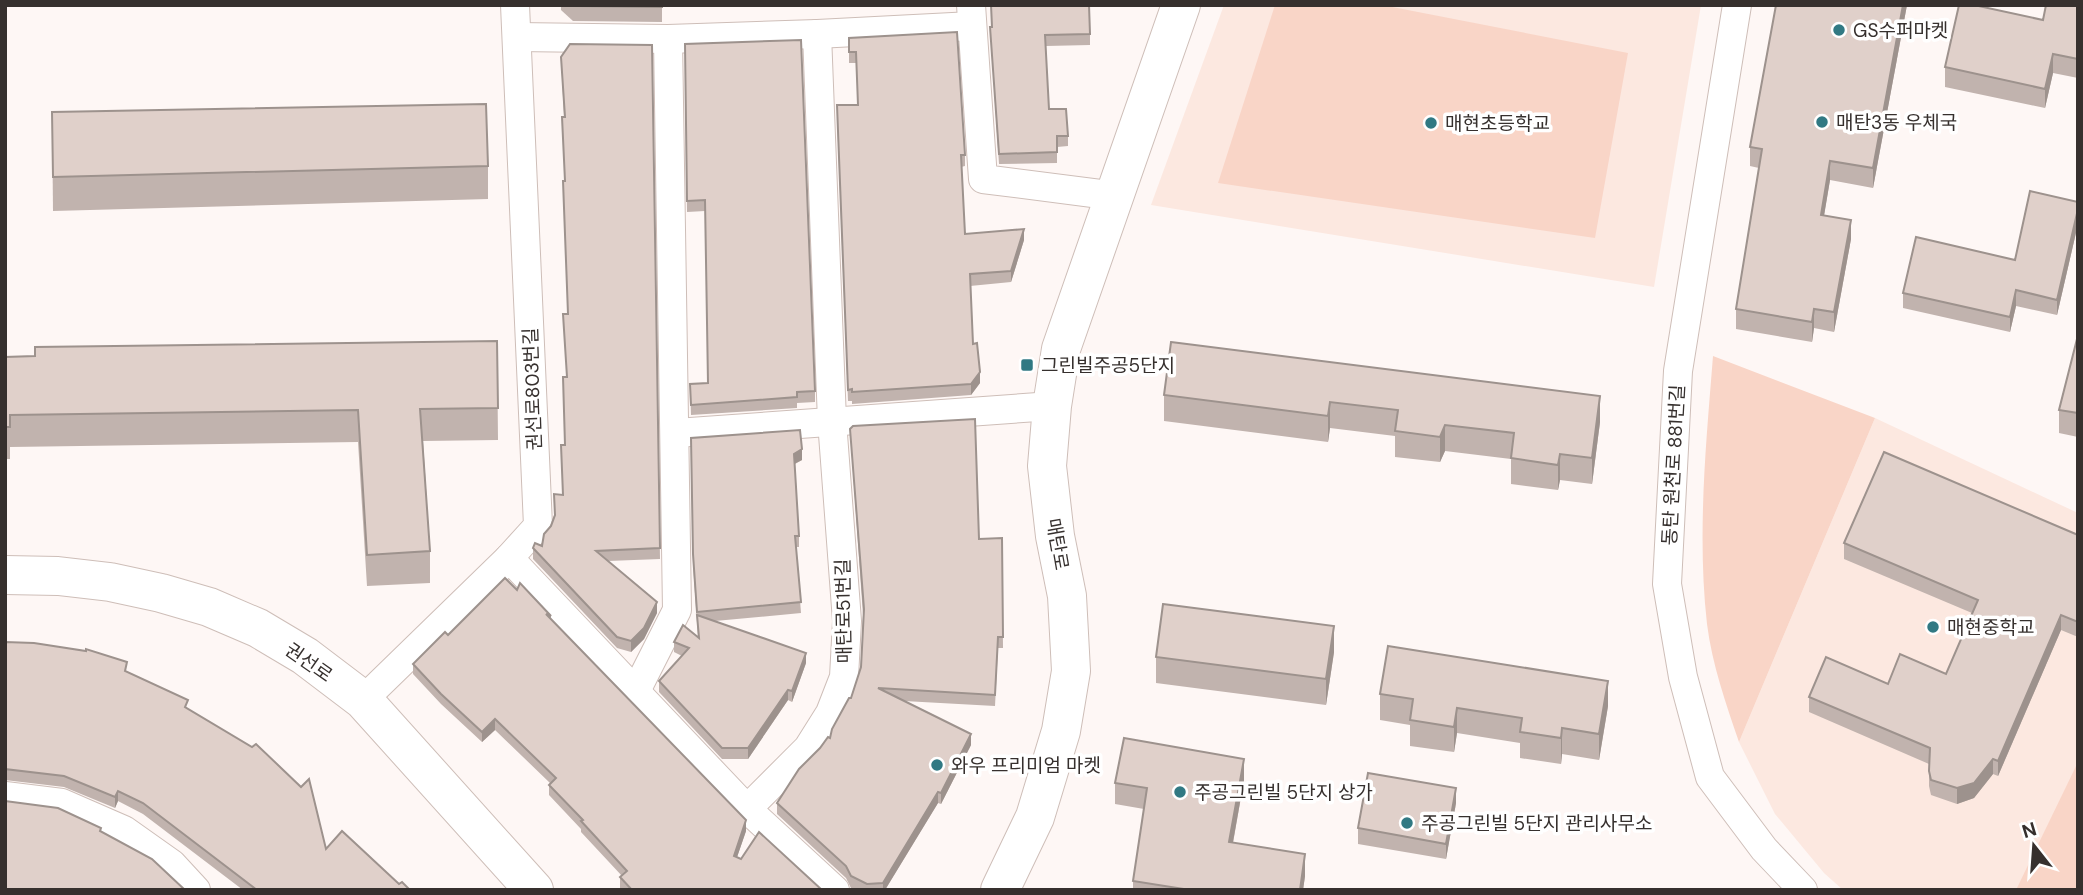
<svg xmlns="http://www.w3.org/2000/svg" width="2083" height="895" viewBox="0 0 2083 895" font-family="'DM Sans','Noto Sans KR',sans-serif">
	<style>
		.built { fill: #fce8e0 }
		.green { fill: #f9d5c7 }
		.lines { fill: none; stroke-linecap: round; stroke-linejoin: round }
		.street-casing { stroke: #cebeb8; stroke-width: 30 }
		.secondary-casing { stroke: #cebeb8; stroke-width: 40 }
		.street { stroke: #fff; stroke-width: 28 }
		.secondary { stroke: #fff; stroke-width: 38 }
		.wall { fill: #c1b3ae }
		.shaded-wall { fill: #9d928d }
		.building { fill: #e0d0ca; stroke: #9d928d; stroke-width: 2 }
		.poi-dot { fill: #317983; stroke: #fff; stroke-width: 2.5 }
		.labels { text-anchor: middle; stroke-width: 7; stroke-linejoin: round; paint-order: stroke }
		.poi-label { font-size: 19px; fill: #36302e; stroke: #fff; text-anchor: start }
		.street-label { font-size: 19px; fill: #36302e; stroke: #fff }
	</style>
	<rect width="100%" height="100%" fill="#fef7f5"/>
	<g class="built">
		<polygon points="1224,5 1701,5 1654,287 1151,205"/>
		<polygon points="1875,418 2078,513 2078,890 1843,890 1824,873 1775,814 1739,742"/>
	</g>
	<g class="green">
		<polygon points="1275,5 1382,5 1628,53 1595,238 1218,183"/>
		<path d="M1713,356l162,62 -136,324c-13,-38 -27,-78 -32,-118 -10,-90 -1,-179 6,-268z"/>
		<polygon points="2078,762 2078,890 2016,890"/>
	</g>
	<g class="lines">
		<defs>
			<g id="street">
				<polyline points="971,5 983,179 1116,196"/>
				<polyline points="1737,5 1678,371 1667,584 1683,677 1710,777 1764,849 1803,890"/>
				<polyline points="517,37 668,39 817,34 972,26"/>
				<polyline points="676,433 1052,406"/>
				<polyline points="509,558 747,809 835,890"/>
				<polyline points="636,691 677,610 668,39"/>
				<polyline points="363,700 509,558 538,526 515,5"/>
				<polyline points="5,796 62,803 124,830 172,864 196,890"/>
				<polyline points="747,809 808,748 830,713 844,677 847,621 832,421 817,34"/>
			</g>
			<g id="secondary">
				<polyline points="5,575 58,576 110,582 161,593 209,607 258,628 305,656 363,700 534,890"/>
				<polyline points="1000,890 1035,817 1061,731 1071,671 1067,596 1055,536 1047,466 1052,406 1061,349 1181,5"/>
			</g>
		</defs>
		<use href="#street" class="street-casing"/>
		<use href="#secondary" class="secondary-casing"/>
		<use href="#street" class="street"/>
		<use href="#secondary" class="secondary"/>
	</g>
	<g class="wall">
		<polygon points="561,5 662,5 662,22 573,21 561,10"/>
		<polygon points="1776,5 1907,5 1873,188 1830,180 1824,215 1851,239 1834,332 1814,328 1812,342 1736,329 1736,309 1759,168 1750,166 1750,147"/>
		<polygon points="2078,5 2078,78 2053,73 2045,108 1945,87 1945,67 2043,20"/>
		<polygon points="990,27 1090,34 1090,45 1046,46 1049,109 1068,136 1068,146 1057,147 1057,163 999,164"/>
		<polygon points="849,38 965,155 965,166 961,167 965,234 1024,240 1011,282 970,286 973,344 980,383 971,395 852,404 852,401 848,401 837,117 858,105 856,63 849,63"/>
		<polygon points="685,44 815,391 815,402 797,403 797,408 691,415 690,384 708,383 705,211 687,212"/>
		<polygon points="652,45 660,559 608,561 657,613 644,639 631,652 617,648 533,559 533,548 542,546 562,495 567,377 563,314 568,314 564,181 564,117 561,57"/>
		<polygon points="52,112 488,166 488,199 53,211"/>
		<polygon points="2078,202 2078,224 2057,315 2016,306 2010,332 1903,308 1903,293 2015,260"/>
		<polygon points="2078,335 2078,437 2059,433 2059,410"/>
		<polygon points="497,341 498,440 423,441 430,551 430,583 367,586 358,442 10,447 10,459 5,459 5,357"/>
		<polygon points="1171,342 1600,422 1592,484 1560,480 1558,490 1511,484 1511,459 1445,451 1440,462 1395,457 1395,436 1330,428 1328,442 1164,421 1164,395"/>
		<polygon points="850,429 979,539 1002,538 1003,648 998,648 995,706 904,701 971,745 941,804 938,803 885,890 855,890 851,888 846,878 777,814 777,803 830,738 851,698 861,667 863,615"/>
		<polygon points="691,438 802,460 795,464 799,536 799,547 796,547 801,613 715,621 806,663 792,702 788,700 748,759 722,759 659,692 659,681 682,656 674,652 674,642 698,637 693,565"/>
		<polygon points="2078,535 2078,637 2061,630 1998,776 1993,774 1974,798 1957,804 1931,795 1929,786 1929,764 1809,712 1809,697 1946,674 1972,613 1844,559 1844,543"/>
		<polygon points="517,590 551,616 551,619 746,831 737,857 822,890 622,890 620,888 620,877 622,876 581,832 581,829 549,795 549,785 550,783 495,730 482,742 441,704 413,674 413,664"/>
		<polygon points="5,642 127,672 188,709 326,849 410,890 243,890 143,814 118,801 115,808 64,787 5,780"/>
		<polygon points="1334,652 1326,705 1156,683 1156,657"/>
		<polygon points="1380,694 1608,706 1599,760 1562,754 1561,764 1520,758 1520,743 1457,733 1454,752 1410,746 1410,725 1380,720"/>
		<polygon points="1244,780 1233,843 1305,876 1303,890 1133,890 1133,881 1144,809 1115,804 1115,783"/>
		<polygon points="1456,803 1446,859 1358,844 1358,828"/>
	</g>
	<g class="shaded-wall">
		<polygon points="1903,5 1907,5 1873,188 1873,168"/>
		<polygon points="2053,54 2053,73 2045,108 2045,89"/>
		<polygon points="1830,161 1830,180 1821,234 1821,215"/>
		<polygon points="2078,209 2078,224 2057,315 2057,300"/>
		<polygon points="1851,220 1851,239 1834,332 1834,312"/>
		<polygon points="1024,229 1024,240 1011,282 1011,271"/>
		<polygon points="2016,290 2016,306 2010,332 2010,317"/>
		<polygon points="1814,309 1814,328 1812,342 1812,322"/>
		<polygon points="980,372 980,383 971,395 971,384"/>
		<polygon points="1600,396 1600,422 1592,484 1592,458"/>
		<polygon points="1330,402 1330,428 1328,442 1328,416"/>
		<polygon points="1445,425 1445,451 1440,462 1440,437"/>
		<polygon points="802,449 802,460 794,464 794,454"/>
		<polygon points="1560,454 1560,480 1558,490 1558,465"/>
		<polygon points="657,602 657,613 644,639 631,652 631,641"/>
		<polygon points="2061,615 2061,630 1998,776 1998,761"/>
		<polygon points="1334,626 1334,652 1326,705 1326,679"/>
		<polygon points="806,653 806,663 792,702 792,691"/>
		<polygon points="1608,681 1608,706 1599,760 1599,734"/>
		<polygon points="788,690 788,700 748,759 748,748"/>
		<polygon points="1457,708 1457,733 1454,752 1454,727"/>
		<polygon points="495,719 495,730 482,742 482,732"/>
		<polygon points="1562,728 1562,754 1561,764 1561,738"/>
		<polygon points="971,734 971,745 941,804 941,793"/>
		<polygon points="1244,759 1244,780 1229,864 1229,842"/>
		<polygon points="1993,759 1993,774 1974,798 1957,804 1957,788"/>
		<polygon points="1456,788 1456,803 1446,859 1446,844"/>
		<polygon points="118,791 118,801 115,808 115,797"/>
		<polygon points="938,792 938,803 885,890 883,890 883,883"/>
		<polygon points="746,820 746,831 734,866 734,856"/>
		<polygon points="1305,854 1305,876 1303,890 1300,890"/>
	</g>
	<g class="building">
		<polygon points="572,5 662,5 662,7 573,6"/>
		<polygon points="991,5 1089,5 1090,34 1045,35 1049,109 1066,109 1068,136 1057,136 1057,152 999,154 990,27 992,27"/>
		<polygon points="1776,5 1903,5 1873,168 1830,161 1821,215 1851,220 1834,312 1814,309 1812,322 1736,309 1762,149 1750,147"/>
		<polygon points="1959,5 1974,5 2043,20 2046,5 2078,5 2078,59 2053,54 2045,89 1945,67"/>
		<polygon points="957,32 965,155 961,155 965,234 1024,229 1011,271 970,274 973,344 977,343 980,372 971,384 852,392 852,389 848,390 837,105 858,105 856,52 849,52 849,38"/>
		<polygon points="801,40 815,391 797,392 797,397 691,405 690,384 708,383 705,200 687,201 685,44"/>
		<polygon points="570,44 652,45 660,548 596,551 657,602 644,628 631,641 617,637 533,548 535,543 542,546 544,534 551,526 555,515 554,494 563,495 561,445 565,445 563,377 567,377 563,314 568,314 563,181 565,181 562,117 565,117 561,57"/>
		<polygon points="486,104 488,166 53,177 52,112"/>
		<polygon points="2030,191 2078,202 2078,209 2057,300 2016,290 2010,317 1903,293 1916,237 2015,260"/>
		<polygon points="2078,335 2078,413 2059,410"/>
		<polygon points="497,341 498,408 420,409 430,551 367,555 358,410 10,415 10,427 5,427 5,357 35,356 35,347"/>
		<polygon points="1171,342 1600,396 1592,458 1560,454 1558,465 1511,458 1514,433 1445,425 1440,437 1395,431 1398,410 1330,402 1328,416 1164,395"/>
		<polygon points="975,419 979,539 1002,538 1003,637 998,637 995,695 878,688 971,734 941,793 938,792 883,883 867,884 851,876 846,866 777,803 799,769 820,748 828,737 830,738 832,729 849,698 851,698 861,667 864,609 850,429 853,426"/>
		<polygon points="800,430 802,449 794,454 799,536 795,536 801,602 697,612 693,554 691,438"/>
		<polygon points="1884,452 2078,535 2078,622 2061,615 1998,761 1993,759 1974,783 1957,788 1931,780 1929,771 1930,748 1809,697 1826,657 1888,684 1900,654 1946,674 1978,600 1844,543"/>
		<polygon points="505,578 517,590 520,583 551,616 546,614 746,820 734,856 741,859 759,832 822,890 632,890 620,877 627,871 581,821 583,820 549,785 556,778 495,719 482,732 441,694 413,664 445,632 448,635"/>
		<polygon points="1163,604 1334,626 1326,679 1156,657"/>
		<polygon points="697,615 806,653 792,691 788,690 748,748 722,748 659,681 689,648 674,642 683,625 699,638"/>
		<polygon points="5,642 34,643 86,651 86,649 127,662 125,671 188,700 185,707 252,747 256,744 301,787 309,779 326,849 342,831 399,884 402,882 410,890 257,890 143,803 118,791 115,797 64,776 5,769"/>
		<polygon points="1388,646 1608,681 1599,734 1562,728 1561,738 1520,732 1522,718 1457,708 1454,727 1410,720 1413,699 1380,694"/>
		<polygon points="1124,738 1244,759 1229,842 1305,854 1300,890 1190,890 1133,881 1147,788 1115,783"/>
		<polygon points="1368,773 1456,788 1446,844 1358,828"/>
		<polygon points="5,801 58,808 101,828 100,831 152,859 185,890 5,890"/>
	</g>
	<g class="poi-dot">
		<circle cx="1839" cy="30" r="7"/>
		<circle cx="1822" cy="122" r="7"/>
		<circle cx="1431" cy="123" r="7"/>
		<rect x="1020" y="358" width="14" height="14" rx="3.5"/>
		<circle cx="1933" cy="627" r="7"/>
		<circle cx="937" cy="765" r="7"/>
		<circle cx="1180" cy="792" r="7"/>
		<circle cx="1407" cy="823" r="7"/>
	</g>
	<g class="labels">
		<g class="poi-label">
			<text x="1853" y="37">GS수퍼마켓</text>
			<text x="1836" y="129">매탄3동 우체국</text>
			<text x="1445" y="130">매현초등학교</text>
			<text x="1041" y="372">그린빌주공5단지</text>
			<text x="1947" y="634">매현중학교</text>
			<text x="951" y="772">와우 프리미엄 마켓</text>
			<text x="1194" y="799">주공그린빌 5단지 상가</text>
			<text x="1421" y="830">주공그린빌 5단지 관리사무소</text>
		</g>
		<g class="street-label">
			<text transform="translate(532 389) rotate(-92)" y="7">권선로803번길</text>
			<text transform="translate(1673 465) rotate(-87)" y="7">동탄 원천로 881번길</text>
			<text transform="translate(1058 544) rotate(80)" y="7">매탄로</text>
			<text transform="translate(843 611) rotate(-91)" y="7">매탄로51번길</text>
			<text transform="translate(309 662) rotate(35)" y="7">권선로</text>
		</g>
	</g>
	<rect width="2083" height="895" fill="none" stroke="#36302e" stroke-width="14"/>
	<g transform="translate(2034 846) rotate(343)" stroke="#ffffff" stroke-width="5" paint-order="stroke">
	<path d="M0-5L12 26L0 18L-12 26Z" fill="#36302e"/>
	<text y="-10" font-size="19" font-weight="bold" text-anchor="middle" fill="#36302e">N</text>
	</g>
</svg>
